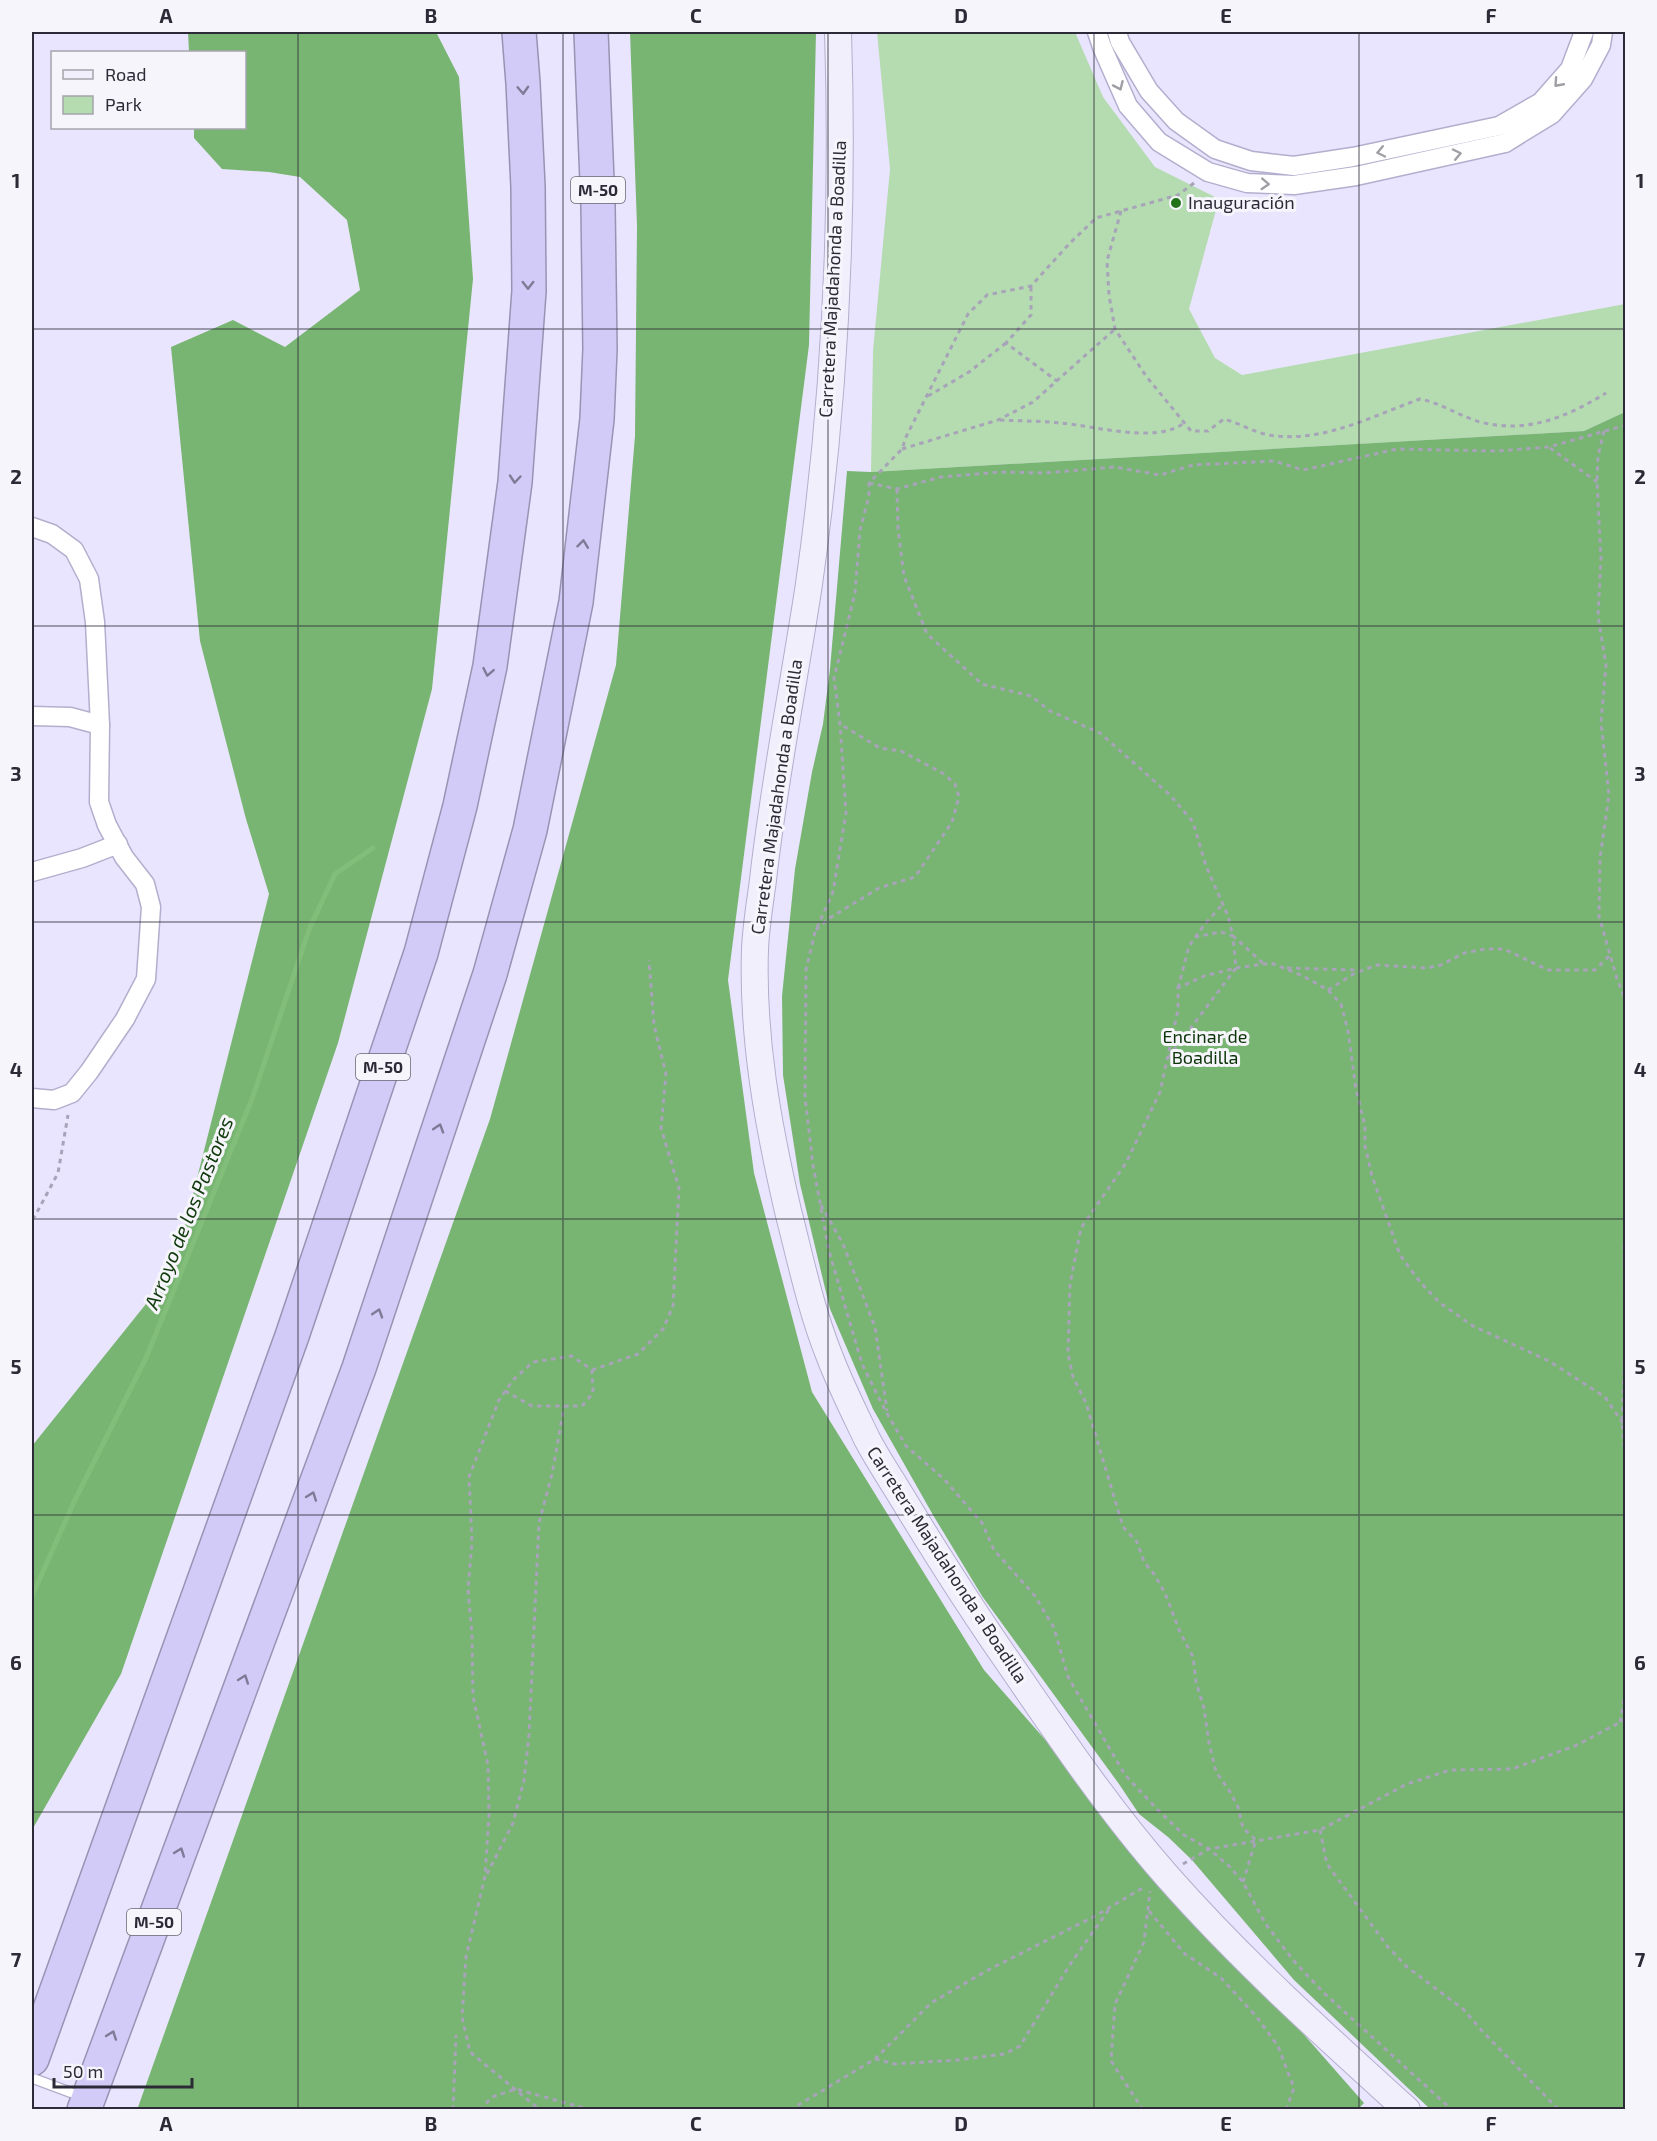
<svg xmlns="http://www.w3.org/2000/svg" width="1657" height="2141" viewBox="0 0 1657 2141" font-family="'Exo 2',sans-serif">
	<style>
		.green { fill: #b5dbb0 }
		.forest { fill: #79b572 }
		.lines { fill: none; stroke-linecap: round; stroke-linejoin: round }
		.stream { stroke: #82be7a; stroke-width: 5 }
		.lane-casing { stroke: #b3aecd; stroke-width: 12 }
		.street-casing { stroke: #b3aecd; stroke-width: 21 }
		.secondary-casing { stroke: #b3aecd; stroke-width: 28 }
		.highway-casing { stroke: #9893b3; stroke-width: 36 }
		.path { stroke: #a7a3b8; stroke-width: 3; stroke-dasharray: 4.5 4.5; stroke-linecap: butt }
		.lane { stroke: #fff; stroke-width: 9 }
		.street { stroke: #fff; stroke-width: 18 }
		.secondary { stroke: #f2effd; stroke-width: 26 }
		.highway { stroke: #d2cbf7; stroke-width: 33 }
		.oneway { stroke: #a09fa5 }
		.oneway2 { stroke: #7f7a96 }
		.grid { fill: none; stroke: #2c2a36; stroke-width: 1.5; stroke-opacity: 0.55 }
		.poi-dot { fill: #22721a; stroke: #f6f5fb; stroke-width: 2 }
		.labels { text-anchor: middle; stroke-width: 6; stroke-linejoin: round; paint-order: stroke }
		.shield { fill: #f6f5fb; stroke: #696771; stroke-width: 1.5 }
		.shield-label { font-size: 16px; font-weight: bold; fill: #2c2a36 }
		.poi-label { font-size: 18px; fill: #2c2a36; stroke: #f6f5fb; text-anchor: start }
		.street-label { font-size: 18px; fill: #2c2a36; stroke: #f6f5fb }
		.park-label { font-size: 18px; fill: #0b3507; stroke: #f6f5fb }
		.water-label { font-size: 20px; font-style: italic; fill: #113a0d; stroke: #f6f5fb }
		.neatline { fill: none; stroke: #2c2a36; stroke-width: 2 }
		.grid-label { font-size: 20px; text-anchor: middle; font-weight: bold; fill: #2c2a36 }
	</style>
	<rect width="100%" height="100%" fill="#e9e5fe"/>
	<polygon class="green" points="877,32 1075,32 1103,97 1155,167 1219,199 1189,309 1215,358 1242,375 1625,304 1625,412 1584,431 871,472 873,351 890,169"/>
	<g class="forest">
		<polygon points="188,32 436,32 459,77 473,279 432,689 338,1043 121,1674 32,1830 32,1446 174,1269 269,894 246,819 200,641 171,347 233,320 285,347 360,290 347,220 300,177 269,172 222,169 194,138 194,128 244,128 244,52 189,52"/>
		<polygon points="630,32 816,32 809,345 728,980 754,1173 812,1392 984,1670 1364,2103 1357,2110 137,2110 490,1119 616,665 635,436 637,226"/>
		<polygon points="1625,412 1625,2109 1430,2109 1294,1980 1192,1860 1168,1837 1139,1814 1119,1784 982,1596 933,1515 873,1409 830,1309 800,1184 783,1075 782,996 795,869 812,772 823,724 830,669 847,471 871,472 1584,431"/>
	</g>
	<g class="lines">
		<polyline class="stream" points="32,1596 74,1502 146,1358 252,1099 310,927 335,874 373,848"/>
		<defs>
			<polyline id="lane" points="32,2078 83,2097"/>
			<g id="street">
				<polyline points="1097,32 1102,47 1128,106 1159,142 1208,172 1247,183 1294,185 1356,176 1505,143 1552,114 1583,79 1601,45 1603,32"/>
				<polyline points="1117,32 1120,42 1149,91 1176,121 1215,149 1251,161 1294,166 1353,157 1499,126 1541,102 1570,69 1584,32"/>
				<polyline points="32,527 52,534 74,550 89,579 95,622 100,725 99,802 107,825 124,857 145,884 151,907 146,979 125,1019 89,1072 72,1093 54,1100 32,1098"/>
				<polyline points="32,716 70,717 100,725"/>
				<polyline points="32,872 82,858 118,844"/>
			</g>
			<path id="secondary" d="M838,32c6,183 -3,369 -29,552 -15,99 -35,197 -46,296 -3,23 -7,46 -8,69 -3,89 13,176 33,262 12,47 23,99 41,144 11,29 25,57 38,84 11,21 24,40 36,60 34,56 69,111 106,164 50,73 100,147 158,213 74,84 157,159 240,234"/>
			<g id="highway">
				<polyline points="32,2059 292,1336 421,953 460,806 490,666 515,482 529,291 528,187 523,83 519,32"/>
				<polyline points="84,2110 359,1368 490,974 530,830 576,602 597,419 600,349 598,206 591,32"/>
			</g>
		</defs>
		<use href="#lane" class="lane-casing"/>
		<use href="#street" class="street-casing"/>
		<use href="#secondary" class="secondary-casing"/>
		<use href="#highway" class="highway-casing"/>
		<g class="path">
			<polyline points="1194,183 1178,195 1096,218 1069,244 1031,286 987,295 968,314 906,437 902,449 869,483 869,496 860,530 855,593 834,678 840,724 846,813 833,892 815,932 806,970 805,1097 813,1165 829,1251 862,1364 885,1410 906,1446 944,1479 982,1523 994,1550 1035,1596 1054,1628 1068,1677 1125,1775 1159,1811 1184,1835 1209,1849 1229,1866 1243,1882 1265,1923 1293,1960 1324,1993 1452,2110"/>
			<path d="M1121,211l-14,50 2,34 6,34 31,47 45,55h17l16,-12c18,5 34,16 53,17 50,5 98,-21 143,-37 21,4 39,17 60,23 47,12 87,-5 126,-29"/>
			<polyline points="1031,287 1031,315 1006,343 1057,381"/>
			<polyline points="928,396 969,372 1006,343"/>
			<path d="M1000,420c20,1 41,1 61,3 34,3 95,21 123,0"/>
			<polyline points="1604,431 1598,456 1597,482 1601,559 1598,616 1606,665 1601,722 1609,795 1600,858 1599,916 1617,979 1625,998 1626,1040"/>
			<polyline points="1550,448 1597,482"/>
			<polyline points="902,449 998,420 1033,402 1115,329"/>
			<polyline points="869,483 897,489 941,477 1000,472 1045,473 1115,467 1160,475 1193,465 1274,461 1303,470 1397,449 1497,451 1549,447 1626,425"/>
			<polyline points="897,489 898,529 904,576 927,634 982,684 1031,696 1050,711 1100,733 1170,795 1193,822 1206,866 1228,916 1233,936 1264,964"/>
			<polyline points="816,930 828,919 879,888 915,877 952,822 959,797 955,784 944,774 901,751 880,748 840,724"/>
			<polyline points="1287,968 1358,970"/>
			<polyline points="1178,988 1189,946 1204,925 1223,904"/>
			<polyline points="1328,990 1355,973 1377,965 1427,968 1441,965 1464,953 1485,949 1504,949 1548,970 1595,970 1611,954"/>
			<polyline points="1168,1058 1236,968 1233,936 1221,932 1195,937"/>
			<polyline points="821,1205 843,1244 875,1327 887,1411"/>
			<polyline points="32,1219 35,1216 58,1173 68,1115"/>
			<polyline points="1626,1227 1624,1244 1625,1344 1622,1422 1626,1470"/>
			<polyline points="592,1370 638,1354 663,1329 673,1306 679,1188 661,1128 666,1074 654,1025 649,960"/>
			<polyline points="505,1391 532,1406 582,1406 593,1393 592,1370 572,1356 533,1362 513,1380 499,1400 469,1477 472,1542 468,1590 472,1634 473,1696 488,1765 489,1815 485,1876 466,1957 462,2017 470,2052 540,2110"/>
			<polyline points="1620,1722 1626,1688"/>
			<polyline points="1320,1830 1327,1864 1388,1947 1407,1967 1463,2009 1483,2032 1559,2110"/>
			<polyline points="1183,1864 1209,1849 1320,1830 1407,1784 1450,1770 1512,1769 1577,1745 1626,1719"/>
			<polyline points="487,1874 513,1823 524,1780 529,1735 539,1523 552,1474 564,1407"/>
			<polyline points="1243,1882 1256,1840 1243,1828 1238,1807 1229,1790 1216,1772 1209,1743 1204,1708 1196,1682 1193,1657 1180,1632 1165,1593 1154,1574 1144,1562 1137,1542 1123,1527 1086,1403 1073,1377 1068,1354 1070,1284 1081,1228 1126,1163 1160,1092 1178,1010 1178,988 1204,976 1236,968 1271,963 1303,976 1328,990 1341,1004 1348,1031 1356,1089 1365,1126 1365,1146 1372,1176 1400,1255 1420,1282 1440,1303 1473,1326 1549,1361 1605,1397 1622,1422 1626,1421"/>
			<polyline points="1149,1911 1185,1954 1221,1978 1256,2016 1278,2046 1294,2088 1286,2110"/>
			<polyline points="875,2059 895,2064 957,2060 1004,2054 1020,2046 1071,1963 1110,1908"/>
			<polyline points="453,2110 456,2035"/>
			<polyline points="480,2110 492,2097 516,2089 591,2110"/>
			<polyline points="790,2110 875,2059 931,2003 988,1970 1095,1916 1146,1886"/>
			<polyline points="1143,2110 1111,2061 1115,2004 1144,1942 1150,1891"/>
		</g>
		<use href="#lane" class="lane"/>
		<use href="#street" class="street"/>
		<use href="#secondary" class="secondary"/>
		<use href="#highway" class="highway"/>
	</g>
	<defs><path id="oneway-chevron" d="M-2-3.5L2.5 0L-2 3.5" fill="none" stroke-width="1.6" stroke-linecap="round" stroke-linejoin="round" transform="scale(1.5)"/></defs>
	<g class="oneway">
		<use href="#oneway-chevron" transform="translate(1558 83) rotate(132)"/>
		<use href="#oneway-chevron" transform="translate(1119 86) rotate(66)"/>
		<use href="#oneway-chevron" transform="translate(1381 152) rotate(168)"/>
		<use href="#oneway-chevron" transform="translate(1457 154) rotate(-12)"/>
		<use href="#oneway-chevron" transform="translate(1265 184) rotate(3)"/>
	</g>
	<g class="oneway2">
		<use href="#oneway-chevron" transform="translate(523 90) rotate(87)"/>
		<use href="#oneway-chevron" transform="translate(528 285) rotate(90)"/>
		<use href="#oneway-chevron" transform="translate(515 479) rotate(95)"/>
		<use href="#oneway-chevron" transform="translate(583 544) rotate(-83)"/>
		<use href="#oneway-chevron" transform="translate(488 672) rotate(101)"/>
		<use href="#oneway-chevron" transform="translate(439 1128) rotate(-72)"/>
		<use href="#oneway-chevron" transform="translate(378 1313) rotate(-72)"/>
		<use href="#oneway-chevron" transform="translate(312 1496) rotate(-70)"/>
		<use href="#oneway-chevron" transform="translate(244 1679) rotate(-70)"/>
		<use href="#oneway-chevron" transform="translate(180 1852) rotate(-70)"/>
		<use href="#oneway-chevron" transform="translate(112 2035) rotate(-70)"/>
	</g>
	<path class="grid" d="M298,32v2078M563,32v2078M828,32v2078M1094,32v2078M1359,32v2078M32,329h1594M32,626h1594M32,922h1594M32,1219h1594M32,1515h1594M32,1812h1594"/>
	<circle class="poi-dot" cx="1176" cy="203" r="6"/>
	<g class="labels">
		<g class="shield">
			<rect x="571" y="177" width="54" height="26" rx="4.5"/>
			<rect x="356" y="1054" width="54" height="26" rx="4.5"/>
			<rect x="127" y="1909" width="54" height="26" rx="4.5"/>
		</g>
		<g class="shield-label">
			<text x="598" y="196">M-50</text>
			<text x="383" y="1073">M-50</text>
			<text x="154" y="1928">M-50</text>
		</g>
		<g class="poi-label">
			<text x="1188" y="209">Inauguración</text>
		</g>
		<g class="street-label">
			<text transform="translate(833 279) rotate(-87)" y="6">Carretera Majadahonda a Boadilla</text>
			<text transform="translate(777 797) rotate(-82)" y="6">Carretera Majadahonda a Boadilla</text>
			<text transform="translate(947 1565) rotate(57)" y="6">Carretera Majadahonda a Boadilla</text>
		</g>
		<g class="park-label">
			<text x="1205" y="1043">Encinar de<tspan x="1205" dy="21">Boadilla</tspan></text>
		</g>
		<g class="water-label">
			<text transform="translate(189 1213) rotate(-68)" y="7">Arroyo de los Pastores</text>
		</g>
	</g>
	<rect width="1657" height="2141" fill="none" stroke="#f6f5fb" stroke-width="66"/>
	<rect x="51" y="51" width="195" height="78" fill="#f6f5fb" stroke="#a5a4ac" stroke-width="1.5"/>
	<rect x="63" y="70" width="30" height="9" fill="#f2effd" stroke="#a5a4ac" stroke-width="1.5"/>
	<text x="105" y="81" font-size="18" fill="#2c2a36">Road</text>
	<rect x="63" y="96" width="30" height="18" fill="#b5dbb0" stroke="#a5a4ac" stroke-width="1.5"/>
	<text x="105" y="111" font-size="18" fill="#2c2a36">Park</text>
	<path d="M54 2078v9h138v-9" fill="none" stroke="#2c2a36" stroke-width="3"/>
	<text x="63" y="2078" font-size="18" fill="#2c2a36" stroke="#f6f5fb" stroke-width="4.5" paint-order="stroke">50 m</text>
	<rect x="33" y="33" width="1591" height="2075" class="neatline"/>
	<g class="grid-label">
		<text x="166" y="23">A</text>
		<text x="431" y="23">B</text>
		<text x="696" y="23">C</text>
		<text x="961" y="23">D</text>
		<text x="1226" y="23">E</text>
		<text x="1491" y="23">F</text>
		<text x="16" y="188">1</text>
		<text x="1640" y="188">1</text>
		<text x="16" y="484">2</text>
		<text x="1640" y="484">2</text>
		<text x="16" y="781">3</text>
		<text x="1640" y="781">3</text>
		<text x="16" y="1077">4</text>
		<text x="1640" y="1077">4</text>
		<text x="16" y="1374">5</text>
		<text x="1640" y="1374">5</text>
		<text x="16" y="1670">6</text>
		<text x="1640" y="1670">6</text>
		<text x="16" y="1967">7</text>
		<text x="1640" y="1967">7</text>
		<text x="166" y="2131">A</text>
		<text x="431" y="2131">B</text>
		<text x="696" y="2131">C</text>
		<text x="961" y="2131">D</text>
		<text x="1226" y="2131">E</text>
		<text x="1491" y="2131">F</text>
	</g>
</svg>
